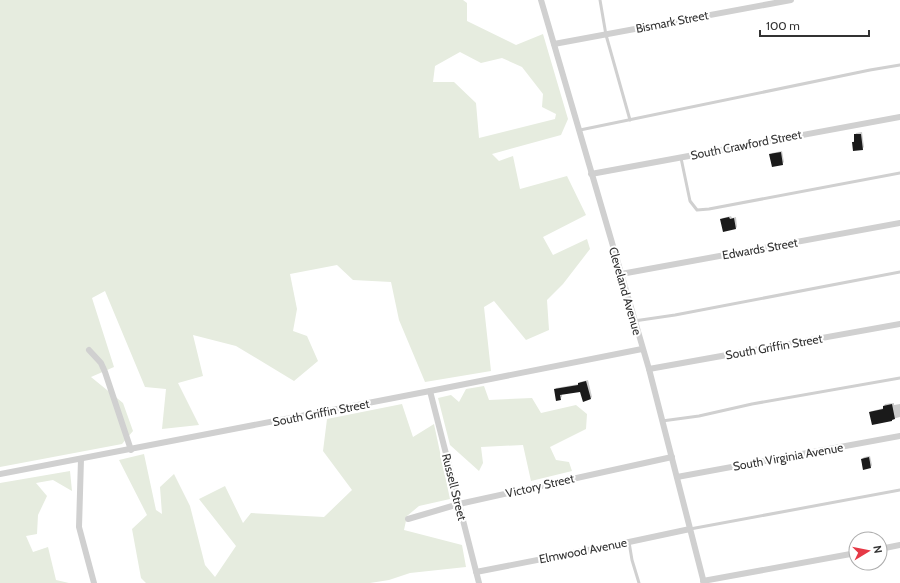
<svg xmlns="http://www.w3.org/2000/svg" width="900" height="583" viewBox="0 0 900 583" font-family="Cabin,sans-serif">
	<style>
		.green { fill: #e6ecdf; fill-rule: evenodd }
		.shadow { fill: #0003 }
		.building { fill: #1a1a1a }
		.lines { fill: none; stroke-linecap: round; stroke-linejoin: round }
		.service { stroke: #d0d0d0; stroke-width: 3 }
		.minor { stroke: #d0d0d0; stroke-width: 6 }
		.labels { text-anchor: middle; stroke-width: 4; stroke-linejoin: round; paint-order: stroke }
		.street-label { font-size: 12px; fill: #333; stroke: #fff }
	</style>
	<rect width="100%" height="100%" fill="#fff"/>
	<g class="green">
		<path d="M0,0h463l4,3v18l49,24 27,-11 25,85 -7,16 -69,19 7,7 14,-5 7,33 47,-13 19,39 -43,22 10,18 34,-16 3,10 -27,35 -16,16 2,30 -23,10 -32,-39 -10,6 7,64 -66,11 -26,-62 -8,-38 -38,-2 -16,-15 -47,9 7,35 -4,22 14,5 11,25 -24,20 -58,-35 -43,-11 10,41 -25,7 21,42 -37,4 4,-40 -21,-2 -40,-96 -13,7 22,69 -23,10 32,26 10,28 -11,13 -122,23zM460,52l21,11 21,-5 20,9 21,27 -1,13 14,7 -1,5 -76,19 -3,-35 -22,-21h-21l2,-16z"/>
		<polygon points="484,386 489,400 532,398 541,413 576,405 587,414 586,429 550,447 556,460 569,462 572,471 531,481 523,445 481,447 483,463 479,471 450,445 438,398 451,395 459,402 466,389"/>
		<polygon points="402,404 413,437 434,424 450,499 419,506 407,516 404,530 462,545 466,567 410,573 389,580 370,583 146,583 141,578 132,529 147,515 119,460 144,454 156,510 162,514 160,487 174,474 190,506 205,565 215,577 236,546 199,499 225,486 243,523 251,513 324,517 352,490 323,451 327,419"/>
		<polygon points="70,471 72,491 53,480 36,483 47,496 38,515 37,534 26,536 33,552 48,547 56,580 69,583 0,583 0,483"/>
	</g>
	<g class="shadow">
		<polygon points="862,132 864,147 862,149 853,142 855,140 855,135 856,133"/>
		<polygon points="782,151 784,162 782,164 771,155 772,153"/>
		<polygon points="731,216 732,218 736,217 737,227 736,228 722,219 723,218"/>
		<polygon points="588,380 592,397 591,398 581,391 562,394 562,397 556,400 555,390 556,388 579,384 580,382"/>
		<polygon points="894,403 894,405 900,404 900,417 873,424 870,412 872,411 884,408 884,406 885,404"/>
		<polygon points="870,456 872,465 871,467 862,459 864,457"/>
	</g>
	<g class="building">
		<polygon points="854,134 861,134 863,150 853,151 852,142 854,142"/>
		<polygon points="781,152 783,165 772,167 769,154"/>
		<polygon points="729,217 730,219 734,218 736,229 723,232 720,219"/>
		<polygon points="586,381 591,399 583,402 580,392 560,395 561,400 556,401 554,389 578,385 578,383"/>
		<polygon points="892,404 895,419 892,420 892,421 872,425 869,412 883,409 883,406"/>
		<polygon points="869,457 871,468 863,470 861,459"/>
	</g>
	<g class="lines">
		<g class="service">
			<polyline points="600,0 606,35 630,120"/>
			<polyline points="580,130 870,70 900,65"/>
			<polyline points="681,158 690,201 697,210 709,209 900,173"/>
			<polyline points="634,321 675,315 900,272"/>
			<polyline points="662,421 699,416 752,404 900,378"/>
			<polyline points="690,529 900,490"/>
			<polyline points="629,542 632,560 639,583"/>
		</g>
		<g class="minor">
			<polyline points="541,0 649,369 704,583"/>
			<polyline points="554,44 791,0"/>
			<polyline points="591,174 900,117"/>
			<polyline points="621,274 900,223"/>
			<polyline points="89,350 101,363 105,372 131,450"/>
			<polyline points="649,369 900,324"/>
			<polyline points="430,391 479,583"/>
			<polyline points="81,459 79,527 94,583"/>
			<polyline points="0,474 430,391 642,349"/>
			<polyline points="677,477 900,436"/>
			<polyline points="408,519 459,504 672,457"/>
			<polyline points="880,549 900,545"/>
			<polyline points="476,572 629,542 690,529"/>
			<polyline points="703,581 856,553"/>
		</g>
	</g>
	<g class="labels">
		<g class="street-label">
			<text transform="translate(672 22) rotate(-11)" y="4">Bismark Street</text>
			<text transform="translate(746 145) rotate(-11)" y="4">South Crawford Street</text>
			<text transform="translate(760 249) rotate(-10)" y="4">Edwards Street</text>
			<text transform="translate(625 291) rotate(74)" y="4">Cleveland Avenue</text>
			<text transform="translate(774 347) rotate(-10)" y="4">South Griffin Street</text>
			<text transform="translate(321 413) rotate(-11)" y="4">South Griffin Street</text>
			<text transform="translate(788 457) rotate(-10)" y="4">South Virginia Avenue</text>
			<text transform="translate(540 486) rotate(-13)" y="4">Victory Street</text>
			<text transform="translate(454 487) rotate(76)" y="4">Russell Street</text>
			<text transform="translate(583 551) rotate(-11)" y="4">Elmwood Avenue</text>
		</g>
	</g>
	<g transform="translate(868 551) rotate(80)"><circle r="19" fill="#ffffff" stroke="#adadad"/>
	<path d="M0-3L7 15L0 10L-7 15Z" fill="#e63946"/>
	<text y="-6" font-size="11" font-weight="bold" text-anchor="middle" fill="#333333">N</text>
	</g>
	<path d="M760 30v6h109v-6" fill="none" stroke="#333333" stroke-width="2"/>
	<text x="766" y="30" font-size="12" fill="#333333" stroke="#ffffff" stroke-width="3" paint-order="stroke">100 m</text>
</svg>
